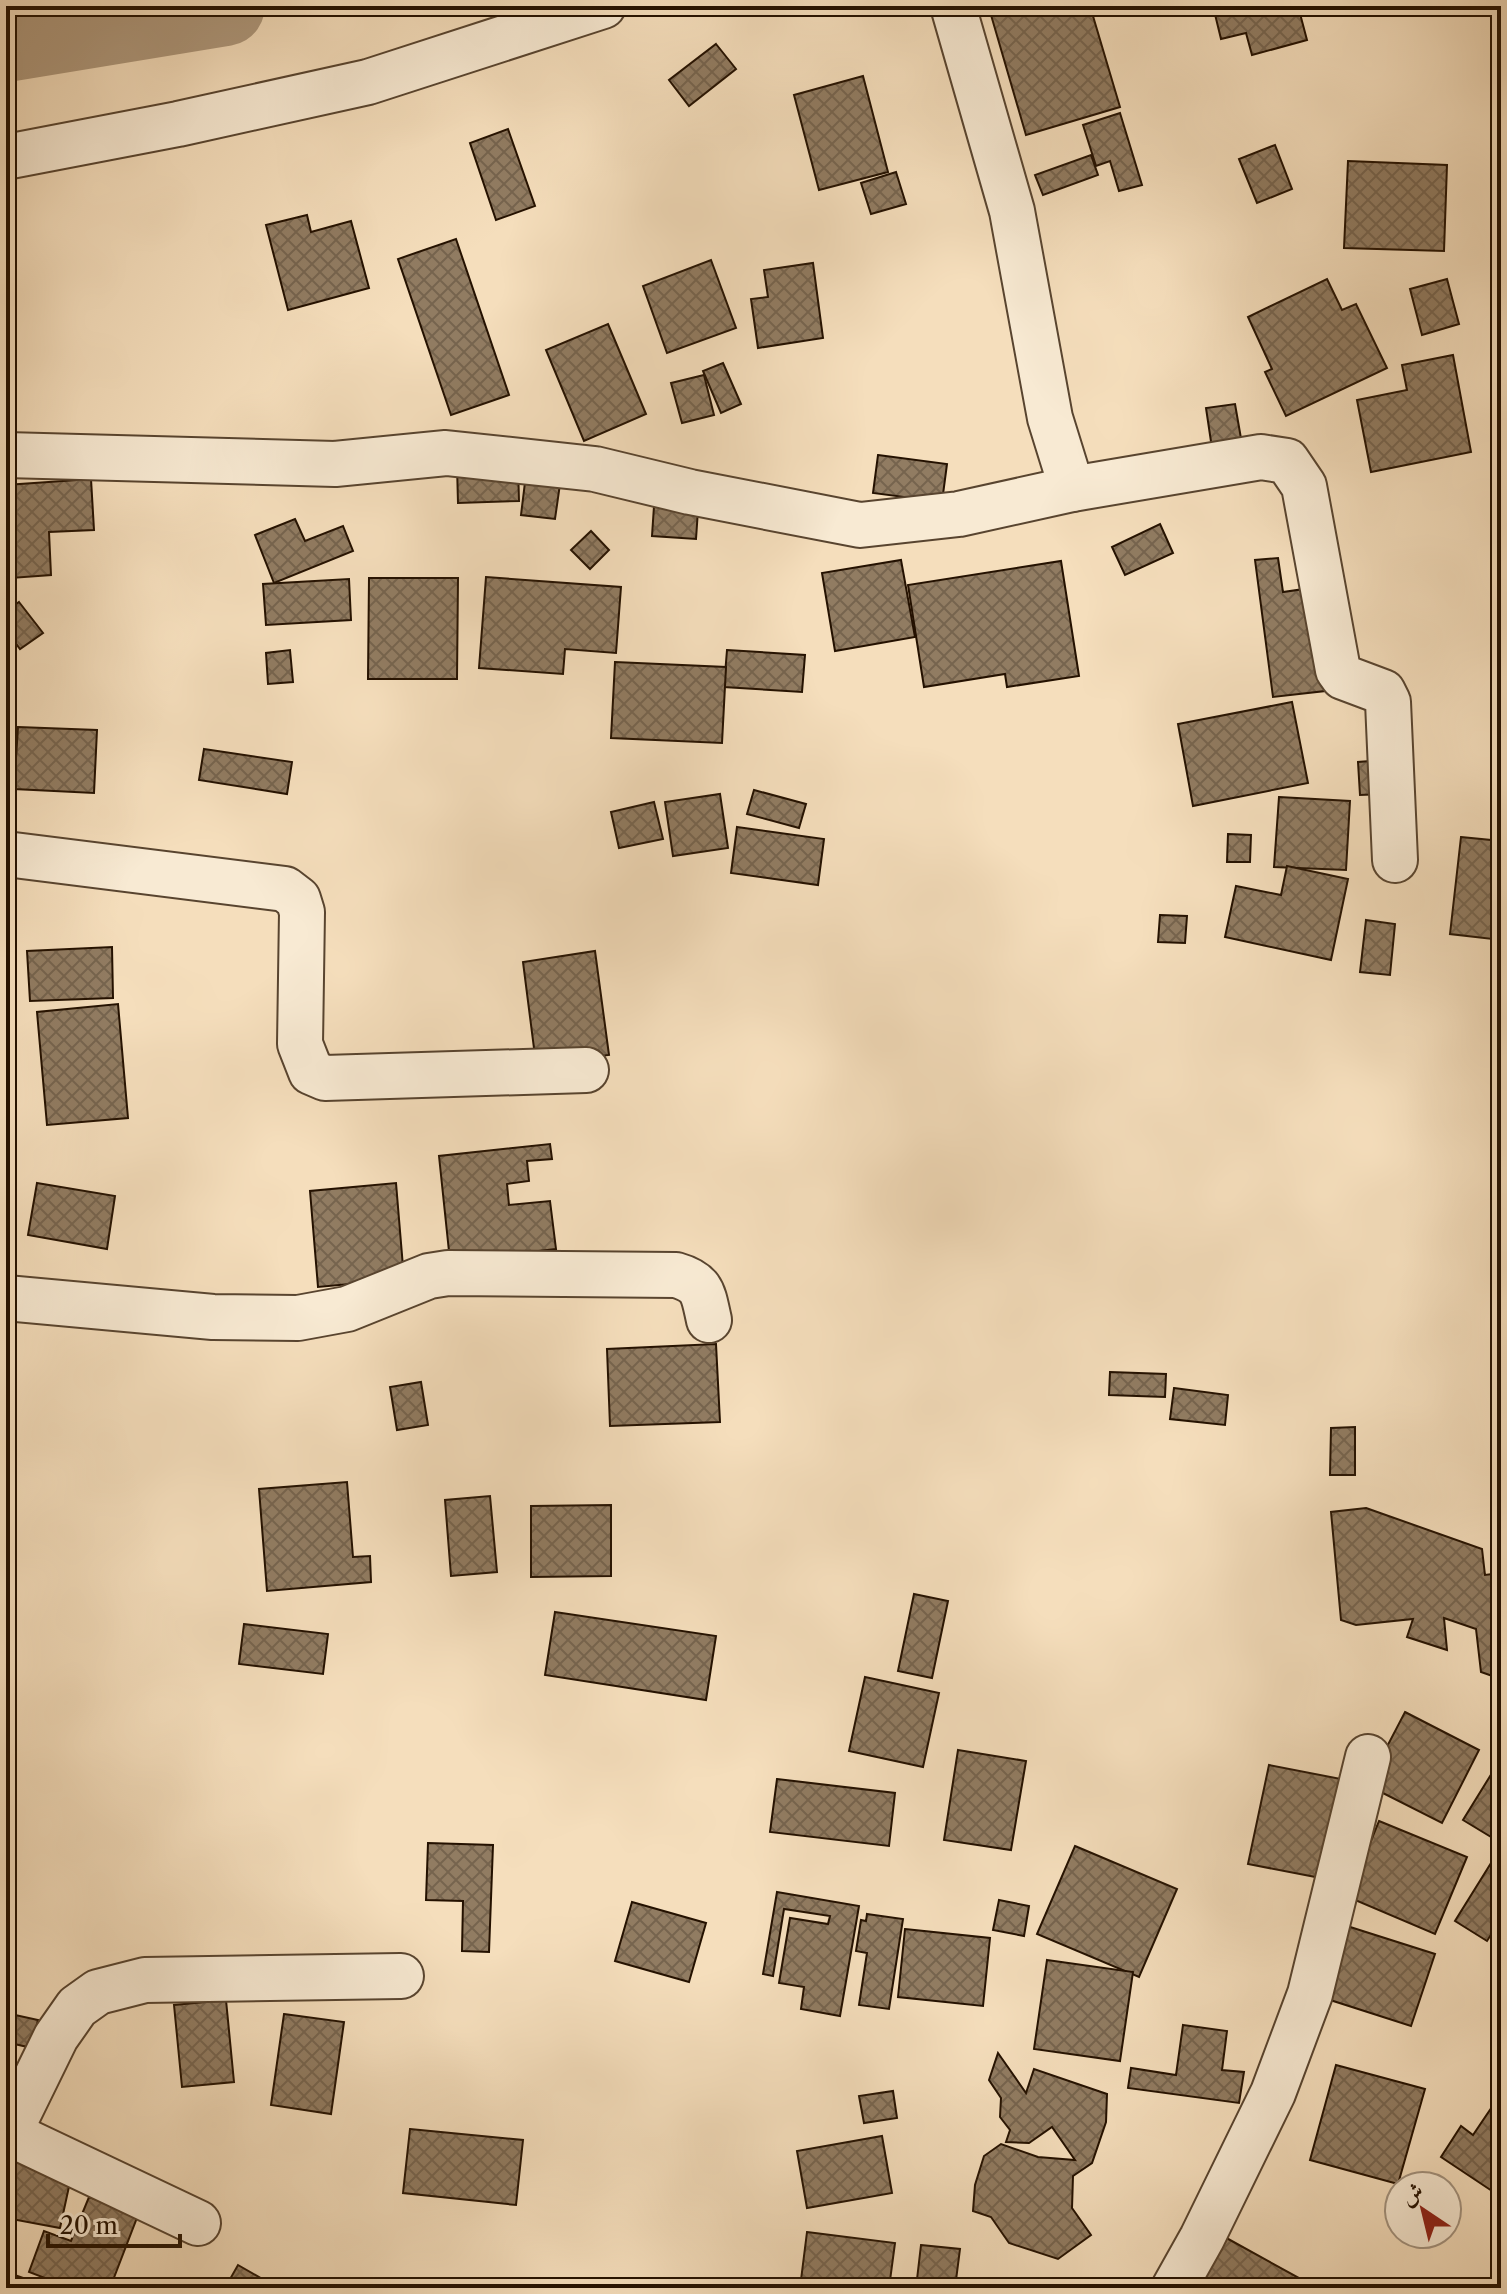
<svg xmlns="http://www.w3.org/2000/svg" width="1507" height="2294" viewBox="0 0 1507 2294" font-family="'Libre Caslon Text',Amiri,serif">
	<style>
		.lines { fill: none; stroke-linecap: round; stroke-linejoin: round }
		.river { stroke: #ae987c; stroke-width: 80 }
		.building { fill: url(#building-cross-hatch); stroke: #241100; stroke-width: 2 }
		.street-casing { stroke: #58442f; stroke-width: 48 }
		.street { stroke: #f8ead3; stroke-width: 44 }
	</style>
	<defs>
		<pattern id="building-cross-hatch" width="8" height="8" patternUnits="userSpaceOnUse" patternTransform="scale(2)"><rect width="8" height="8" fill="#917c62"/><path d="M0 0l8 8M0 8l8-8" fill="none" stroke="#76644e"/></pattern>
	</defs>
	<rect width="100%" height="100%" fill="#f5debc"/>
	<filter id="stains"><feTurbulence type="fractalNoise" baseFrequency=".0025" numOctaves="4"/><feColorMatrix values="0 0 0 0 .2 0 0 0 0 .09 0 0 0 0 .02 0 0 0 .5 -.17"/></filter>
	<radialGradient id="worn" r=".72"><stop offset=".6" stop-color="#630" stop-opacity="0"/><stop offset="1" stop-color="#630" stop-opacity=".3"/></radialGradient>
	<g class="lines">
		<polyline class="river" points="6,42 225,6"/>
	</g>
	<g class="building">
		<polygon points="1021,6 1090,6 1120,107 1026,135 991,15"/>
		<polygon points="1213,6 1298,6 1307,40 1252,55 1246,33 1221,39"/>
		<polygon points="716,44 736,69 689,106 669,80"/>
		<polygon points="863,76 888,172 819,190 794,95"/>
		<polygon points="1120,113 1142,185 1119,191 1110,161 1096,166 1083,125"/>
		<polygon points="508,129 535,206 496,220 470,143"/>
		<polygon points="1275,145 1292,189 1257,203 1239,159"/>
		<polygon points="1091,155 1098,175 1043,195 1035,175"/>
		<polygon points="1348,161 1447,165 1444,251 1344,248"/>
		<polygon points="896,172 906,204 871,214 861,183"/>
		<polygon points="307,215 311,232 351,221 369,288 288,310 266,225"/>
		<polygon points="456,239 509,395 451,415 398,259"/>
		<polygon points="711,260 736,328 667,353 643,286"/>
		<polygon points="813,263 823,338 758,348 751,299 768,297 764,270"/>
		<polygon points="1327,279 1342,310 1356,304 1387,368 1286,416 1265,372 1272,369 1248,317"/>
		<polygon points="1447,279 1459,324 1422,335 1410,289"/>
		<polygon points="608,324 646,414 584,441 546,350"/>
		<polygon points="1453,355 1471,452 1371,472 1357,400 1407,390 1402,365"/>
		<polygon points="723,363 741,404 721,413 703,371"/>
		<polygon points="704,375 714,415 682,423 671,383"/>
		<polygon points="1235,404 1243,450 1213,455 1206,408"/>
		<polygon points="878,455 947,464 942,502 873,493"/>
		<polygon points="518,464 519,501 458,503 457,466"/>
		<polygon points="527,466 562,470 555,519 521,515"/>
		<polygon points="91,479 94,530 49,532 51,575 11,578 6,485"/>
		<polygon points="654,506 698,510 696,539 652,536"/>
		<polygon points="295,519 305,541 343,526 353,551 274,583 255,535"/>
		<polygon points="1160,524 1173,553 1125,575 1112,547"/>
		<polygon points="591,531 609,550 590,569 571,550"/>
		<polygon points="1278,558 1283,592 1311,588 1325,691 1273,697 1255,560"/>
		<polygon points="901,560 915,637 835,651 822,573"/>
		<polygon points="1061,561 1079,676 1007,687 1005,674 924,687 908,585"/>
		<polygon points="486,577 621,587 616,653 565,649 563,674 479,668"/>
		<polygon points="369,578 458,578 457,679 368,679"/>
		<polygon points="349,579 351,620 266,625 263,584"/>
		<polygon points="19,602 43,633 20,649 6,630 6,612"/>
		<polygon points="290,650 293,682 268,684 266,653"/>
		<polygon points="727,650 805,655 802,692 724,687"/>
		<polygon points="615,662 726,667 722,743 611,738"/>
		<polygon points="1292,702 1308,783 1193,806 1178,724"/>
		<polygon points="18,727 97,730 94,793 14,789"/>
		<polygon points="204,749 292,762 287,794 199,780"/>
		<polygon points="1383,760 1385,794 1360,795 1358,762"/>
		<polygon points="754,790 806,804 799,828 747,814"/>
		<polygon points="720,794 728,848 673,856 665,802"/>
		<polygon points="1279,797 1350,801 1346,870 1274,867"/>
		<polygon points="654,802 663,839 619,848 611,812"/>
		<polygon points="737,827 824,839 818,885 731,873"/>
		<polygon points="1228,834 1251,835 1250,862 1227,862"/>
		<polygon points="1461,837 1501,841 1501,940 1450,934"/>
		<polygon points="1287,866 1348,879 1331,960 1225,937 1236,886 1281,895"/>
		<polygon points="1160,915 1187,916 1185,943 1158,942"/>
		<polygon points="1366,920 1395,924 1390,975 1360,972"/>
		<polygon points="112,947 113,998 30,1001 27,951"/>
		<polygon points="595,951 609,1055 536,1064 523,962"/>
		<polygon points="118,1004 128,1118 47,1125 37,1012"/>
		<polygon points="550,1144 552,1159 527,1161 529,1181 507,1184 509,1205 550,1201 556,1249 450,1261 439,1156"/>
		<polygon points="37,1183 115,1196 107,1249 28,1235"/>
		<polygon points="396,1183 404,1279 318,1287 310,1191"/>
		<polygon points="716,1344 720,1422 610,1426 607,1349"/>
		<polygon points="1110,1372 1166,1374 1165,1397 1109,1395"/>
		<polygon points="421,1382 428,1425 397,1430 390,1387"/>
		<polygon points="1174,1388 1228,1395 1225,1425 1170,1419"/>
		<polygon points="1355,1427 1355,1475 1330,1475 1331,1428"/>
		<polygon points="347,1482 353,1557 370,1556 371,1582 267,1591 259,1489"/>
		<polygon points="490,1496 497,1572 451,1576 445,1500"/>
		<polygon points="611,1505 611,1576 531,1577 531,1506"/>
		<polygon points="1366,1508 1482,1549 1485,1575 1501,1573 1501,1679 1481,1672 1476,1629 1444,1618 1447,1650 1407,1637 1413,1619 1356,1625 1341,1620 1331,1512"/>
		<polygon points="914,1594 948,1601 932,1678 898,1671"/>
		<polygon points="555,1612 716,1636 706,1700 545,1675"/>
		<polygon points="244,1624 328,1634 323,1674 239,1664"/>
		<polygon points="865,1677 939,1693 923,1767 849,1751"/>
		<polygon points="1405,1712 1479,1750 1442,1823 1367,1785"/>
		<polygon points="958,1750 1026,1761 1011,1850 944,1840"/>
		<polygon points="1500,1760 1501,1761 1501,1843 1463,1820"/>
		<polygon points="1269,1765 1346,1780 1326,1879 1248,1864"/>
		<polygon points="777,1779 895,1793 889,1846 770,1832"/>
		<polygon points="1379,1821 1467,1857 1435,1934 1348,1897"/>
		<polygon points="428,1843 493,1845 489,1952 462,1951 463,1901 426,1900"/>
		<polygon points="1075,1846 1177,1889 1139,1977 1037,1934"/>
		<polygon points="1501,1847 1501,1919 1487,1941 1455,1921"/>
		<polygon points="777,1892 859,1906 840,2016 801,2009 804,1987 779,1983 790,1918 828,1924 830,1916 784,1909 773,1976 763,1974"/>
		<polygon points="999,1900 1029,1906 1024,1936 993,1930"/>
		<polygon points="632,1902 706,1923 689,1982 615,1961"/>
		<polygon points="867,1914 903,1919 889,2009 859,2005 867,1953 856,1951 861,1920 866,1921"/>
		<polygon points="1347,1926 1435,1954 1411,2026 1324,1998"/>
		<polygon points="905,1929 990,1938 983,2006 898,1997"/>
		<polygon points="1047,1960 1133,1972 1120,2061 1034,2049"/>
		<polygon points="226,2000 234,2082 182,2087 174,2005"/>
		<polygon points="6,2013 38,2020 32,2048 10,2043 6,2061"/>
		<polygon points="284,2014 344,2022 331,2114 271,2105"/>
		<polygon points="1183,2025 1227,2031 1222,2070 1244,2072 1239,2103 1128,2088 1131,2068 1176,2075"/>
		<polygon points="998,2053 1026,2093 1034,2069 1107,2094 1106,2122 1092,2163 1073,2176 1072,2208 1091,2235 1058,2259 1009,2243 991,2217 973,2211 975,2185 984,2156 1001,2144 1038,2157 1075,2160 1052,2127 1029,2143 1006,2142 1010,2130 1000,2117 1001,2098 989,2080"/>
		<polygon points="1336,2065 1425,2089 1398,2184 1310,2160"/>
		<polygon points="893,2091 897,2118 864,2123 859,2096"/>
		<polygon points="1500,2095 1501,2095 1501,2197 1441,2157 1461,2126 1473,2135"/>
		<polygon points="410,2129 523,2140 516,2205 403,2193"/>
		<polygon points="882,2136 892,2193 807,2208 797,2151"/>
		<polygon points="6,2154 73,2168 60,2228 6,2218"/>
		<polygon points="89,2197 138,2215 110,2288 71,2288 29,2272 44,2231 71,2241"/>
		<polygon points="807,2232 895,2243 889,2288 800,2288"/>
		<polygon points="1221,2235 1317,2288 1192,2288"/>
		<polygon points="921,2245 960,2249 955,2288 916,2288"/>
		<polygon points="238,2265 278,2288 225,2288"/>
		<polygon points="6,2272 35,2282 33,2288 6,2288"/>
	</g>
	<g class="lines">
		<defs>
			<g id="street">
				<polyline points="953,6 1012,211 1050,418 1072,489"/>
				<polyline points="6,157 178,124 368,82 603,6"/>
				<polyline points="6,455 335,464 446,453 595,469 690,492 860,525 959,514 1072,489 1261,457 1287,461 1304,486 1338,670 1343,677 1383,692 1388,702 1395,860"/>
				<polyline points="6,854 285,889 298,899 302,912 300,1044 311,1072 325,1078 586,1070"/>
				<path d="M6,1298l207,19 85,1 49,-9 82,-33 19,-3 228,2c28,8 27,19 33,45"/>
				<polyline points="6,2132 198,2223"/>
				<polyline points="9,2133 56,2037 77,2007 98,1992 145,1980 401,1976"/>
				<polyline points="1174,2288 1202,2238 1273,2093 1310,1994 1368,1757"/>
			</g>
		</defs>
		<use href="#street" class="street-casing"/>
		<use href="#street" class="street"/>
	</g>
	<rect width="1507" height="2294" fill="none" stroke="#f5debc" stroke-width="32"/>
	<rect x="8" y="8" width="1491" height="2278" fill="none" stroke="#241100" stroke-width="4"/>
	<rect x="16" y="16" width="1475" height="2262" fill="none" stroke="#241100" stroke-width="2"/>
	<g transform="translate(1423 2210) rotate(325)"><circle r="38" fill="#f8ead3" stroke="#a3937f" stroke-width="2"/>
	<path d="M0-6L14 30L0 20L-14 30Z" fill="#8f2418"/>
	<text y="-12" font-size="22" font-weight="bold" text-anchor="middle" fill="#241100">ش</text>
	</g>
	<path d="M48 2234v12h132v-12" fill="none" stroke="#241100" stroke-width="4"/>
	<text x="60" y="2234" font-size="24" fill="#241100" stroke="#f8ead3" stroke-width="6" paint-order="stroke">20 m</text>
	<rect width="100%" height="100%" filter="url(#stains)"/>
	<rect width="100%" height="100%" fill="url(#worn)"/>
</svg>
